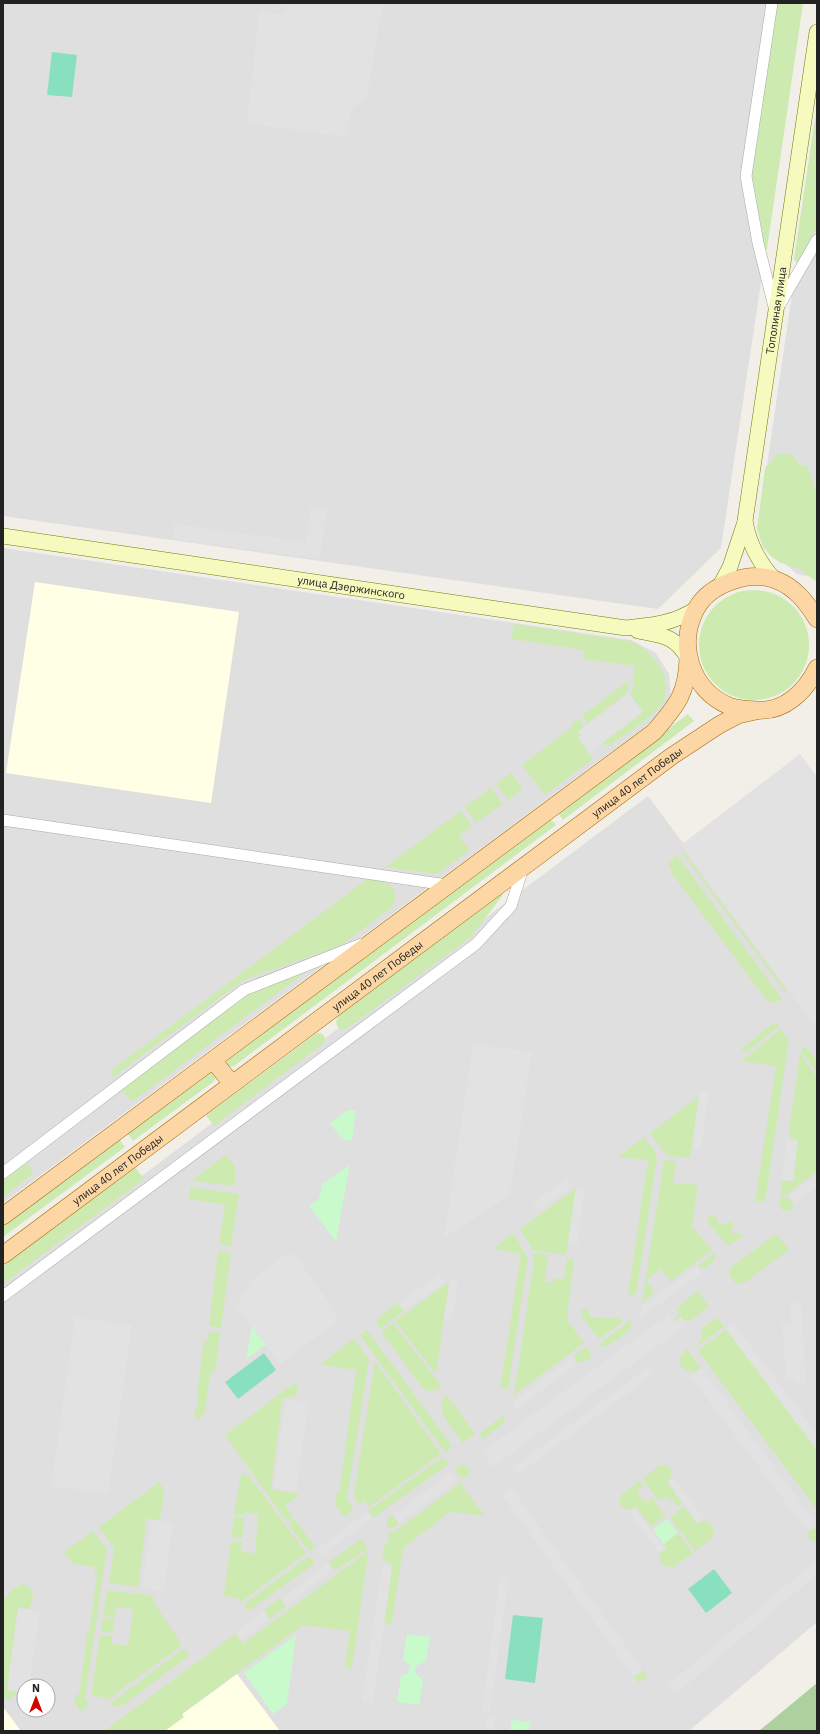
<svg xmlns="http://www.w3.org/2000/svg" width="820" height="1734" viewBox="0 0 820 1734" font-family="'IBM Plex Sans',sans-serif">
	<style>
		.residential { fill: #e0dfdf; fill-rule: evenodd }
		.education { fill: #ffffe5 }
		.grass { fill: #cdebb0 }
		.forest { fill: #add19e }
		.park { fill: #c8facc }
		.pitch { fill: #88e0be }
		.parking { fill: #e2e2e2 }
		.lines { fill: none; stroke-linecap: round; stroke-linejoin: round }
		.minor-casing { stroke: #a9a9a9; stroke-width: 12 }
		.secondary-casing { stroke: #707d05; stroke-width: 16 }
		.primary-casing { stroke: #a06b00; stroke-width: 18 }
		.minor { stroke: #fff; stroke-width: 11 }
		.secondary { stroke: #f7fabf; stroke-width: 15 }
		.primary { stroke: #fcd6a4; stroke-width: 17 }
		.labels { text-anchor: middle; stroke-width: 3; stroke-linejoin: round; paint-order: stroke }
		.street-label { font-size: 11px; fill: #222; stroke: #fff }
	</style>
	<rect width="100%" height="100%" fill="#f2efe9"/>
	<g class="residential">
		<polygon points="3,3 803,3 721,548 658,609 3,516"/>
		<polygon points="817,124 817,578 797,574 765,547 761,506"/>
		<polygon points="3,548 631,640 656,653 669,674 671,698 650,723 3,1203"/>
		<path d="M648,796l169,228v598l-128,109h-686v-451zM24,1686h24v24h-24z"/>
	</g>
	<g class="education">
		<polygon points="35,582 239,612 211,803 6,773"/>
		<polygon points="237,1674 280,1731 159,1731"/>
		<polygon points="3,1707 21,1731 3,1731"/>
	</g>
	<g class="grass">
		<polygon points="777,3 803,3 767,249 765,252 750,179"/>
		<polygon points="817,106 817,226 799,260 796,262 794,259"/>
		<path d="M784,453c9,1 12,6 16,13h7l10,28v88l-18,-13 -20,-7 -8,-6 -8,-9 -6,-18 8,-61 9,-11 5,-3z"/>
		<circle cx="754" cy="645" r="55"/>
		<path d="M514,624l116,17c16,7 26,16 33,32 3,8 5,18 1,27 -8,17 -39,34 -54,46l-9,-2 42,-32 -13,-17 2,-2 3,-27 -52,-7 1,-9 -73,-11z"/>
		<polygon points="629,680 627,693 588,723 582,716"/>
		<polygon points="688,714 694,721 563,820 557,812"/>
		<polygon points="578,719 584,726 578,731 581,736 578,738 593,759 545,795 522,765 573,726 572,724"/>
		<polygon points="511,773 523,789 508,800 496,784"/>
		<polygon points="491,788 503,804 476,823 465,807"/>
		<polygon points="461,811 472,826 459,836 470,850 437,874 385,867"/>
		<polygon points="550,818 556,825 234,1066 229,1067 226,1063 228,1059"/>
		<polygon points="683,851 785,988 786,993 682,853"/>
		<path d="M677,855l105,144c-5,3 -9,5 -15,2l-94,-126 -5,-12z"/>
		<path d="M370,877c16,4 34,12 21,31l-48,36 -9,4 -85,30 -8,4 -128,95 -4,-5z"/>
		<polygon points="502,892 502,896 471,937 345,1030 338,1028 336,1022 338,1016"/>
		<polygon points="307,971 132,1102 121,1089 247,994"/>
		<polygon points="775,1022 779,1026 745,1053 741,1049"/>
		<polygon points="781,1029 789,1040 765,1202 755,1201 776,1066 741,1061"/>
		<polygon points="317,1033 321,1033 325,1037 323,1044 214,1126 206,1115"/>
		<polygon points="806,1047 817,1061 817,1073 801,1051 803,1048"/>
		<polygon points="800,1053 817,1078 817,1171 780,1199 782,1182 786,1180 792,1181 798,1140 791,1139 789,1132"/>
		<polygon points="210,1072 212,1072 216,1077 213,1082 133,1141 127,1133"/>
		<polygon points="699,1096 690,1158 669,1156 664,1152 650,1133"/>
		<polygon points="644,1137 655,1151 657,1159 636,1295 628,1294 648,1160 618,1157"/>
		<polygon points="119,1139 125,1147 3,1237 3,1225"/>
		<polygon points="226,1155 235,1166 235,1186 191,1181"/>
		<polygon points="664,1160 676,1161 673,1183 698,1185 692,1227 712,1250 671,1281 661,1269 646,1280 655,1292 642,1302"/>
		<polygon points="25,1161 34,1173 3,1197 3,1177"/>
		<polygon points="135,1167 144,1179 3,1284 3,1266"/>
		<polygon points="190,1187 239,1194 231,1247 219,1243 225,1205 189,1199"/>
		<polygon points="576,1188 566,1255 533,1250 520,1229"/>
		<circle cx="786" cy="1204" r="7"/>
		<polygon points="707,1216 717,1217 717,1223 727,1224 727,1222 733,1222 732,1233 742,1234 742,1237 728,1246 708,1223"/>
		<polygon points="513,1233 528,1258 508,1389 500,1388 521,1254 493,1249"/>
		<polygon points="773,1236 778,1236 787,1247 787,1251 746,1282 738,1284 735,1283 729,1274 731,1267"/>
		<polygon points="218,1251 231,1252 221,1328 209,1326"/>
		<polygon points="533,1253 548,1255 545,1282 553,1283 554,1278 564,1279 567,1258 574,1259 567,1320 584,1343 514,1395 534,1260"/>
		<path d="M714,1253l2,2c-1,8 -10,15 -18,12l-1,-1z"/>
		<polygon points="449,1282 436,1374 395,1321"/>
		<polygon points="698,1291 709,1307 690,1321 683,1320 675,1322 673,1320 680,1314 677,1311 680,1308 680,1305"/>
		<polygon points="398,1303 404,1311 380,1329 376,1322 380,1316"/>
		<polygon points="581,1309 590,1310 589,1317 621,1318 621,1323 599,1339 582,1317"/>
		<polygon points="717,1317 724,1326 697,1347 696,1345 701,1341 703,1332 701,1329"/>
		<polygon points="631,1320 631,1327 629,1331 608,1346 604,1347 599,1344"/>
		<polygon points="393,1323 442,1387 429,1392 422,1387 381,1332"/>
		<polygon points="726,1329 817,1450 817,1510 698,1351"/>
		<polygon points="367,1330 452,1446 445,1452 360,1335"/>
		<polygon points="209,1331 220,1332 216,1368 210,1375 205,1414 202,1414 201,1419 194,1418 195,1409 197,1409 198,1385 204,1341 208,1341"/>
		<polygon points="354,1338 369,1360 347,1499 354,1509 344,1517 335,1505 336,1494 339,1493 356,1370 320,1365"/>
		<polygon points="587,1346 591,1354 589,1359 584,1362 577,1362 573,1356"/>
		<polygon points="687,1349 701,1368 693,1373 683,1369 679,1363 681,1355"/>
		<polygon points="375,1361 441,1454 369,1507 365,1501 359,1505 354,1495"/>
		<polygon points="297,1383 298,1386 296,1396 282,1399 271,1489 299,1494 298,1496 285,1506 293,1517 287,1522 225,1435 290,1386"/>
		<path d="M447,1395l28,39 -12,9c-9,-13 -32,-34 -16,-48z"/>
		<polygon points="505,1414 504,1423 483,1439 479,1434"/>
		<polygon points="443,1457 449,1464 373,1518 368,1511"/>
		<polygon points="461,1464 465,1465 471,1473 462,1479 454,1469"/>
		<path d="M665,1465c9,4 8,12 2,17l15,21 -4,4 -7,-9 -2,2 -3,-4 -7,5 -17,-22 17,-13z"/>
		<polygon points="243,1473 249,1476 306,1553 241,1602 237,1597 234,1599 231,1595 226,1598 224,1594 231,1542 242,1542 241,1552 255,1553 258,1514 245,1512 245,1515 234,1515 240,1478"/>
		<polygon points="639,1481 643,1486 636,1491 645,1502 652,1498 665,1516 651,1527 635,1506 630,1509 625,1509 619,1503 621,1495"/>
		<polygon points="159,1482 164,1490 160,1520 147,1518 138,1587 109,1583 114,1548 99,1527"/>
		<polygon points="460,1483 485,1516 450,1512 403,1548 392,1624 384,1623 392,1566 382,1558 384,1544 388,1545 389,1531 394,1532"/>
		<polygon points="684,1507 697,1524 701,1522 708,1521 714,1528 712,1539 695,1551 670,1517"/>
		<polygon points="393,1515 399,1524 393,1528 387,1527 387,1519"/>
		<polygon points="234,1517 244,1518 242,1538 231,1537"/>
		<polygon points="295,1519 315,1547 309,1551 288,1524"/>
		<polygon points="817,1526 817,1542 809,1540 808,1532"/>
		<polygon points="93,1531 107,1549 85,1699 89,1705 80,1712 73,1699 75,1700 76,1694 79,1695 87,1636 85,1636 86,1633 89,1633 97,1574 94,1573 95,1567 73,1564 64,1552"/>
		<polygon points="678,1533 693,1553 674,1567 666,1567 659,1560 660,1553 667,1548 664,1544"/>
		<polygon points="361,1539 368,1548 335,1571 329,1562"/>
		<polygon points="367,1552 368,1554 352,1668 345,1667 350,1631 303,1625 182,1714 184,1717 165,1731 104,1731 235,1634 243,1644"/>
		<polygon points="309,1556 315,1563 252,1609 248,1610 244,1608 247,1602"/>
		<path d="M23,1584c13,5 11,15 6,25l-11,-1 -11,82 13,2 -13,9 -4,-6v-95c7,-6 11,-14 20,-16z"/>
		<polygon points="107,1590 154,1596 153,1601 182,1645 106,1701 103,1696 99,1699 96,1694 91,1697 100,1635 112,1636 112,1643 128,1646 133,1609 116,1607 115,1618 103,1616"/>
		<polygon points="280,1598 286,1607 270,1619 264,1610"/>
		<polygon points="103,1618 114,1620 113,1633 101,1631"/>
		<polygon points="184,1648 190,1655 125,1704 116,1707 110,1704"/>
		<polygon points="643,1670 648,1676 639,1683 634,1677"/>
	</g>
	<polygon class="forest" points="817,1683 817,1731 759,1731"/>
	<g class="park">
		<polygon points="348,1110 356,1111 352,1141 342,1139 330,1123"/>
		<polygon points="350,1165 336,1242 309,1206 319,1199 322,1184"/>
		<polygon points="252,1326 266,1345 246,1359"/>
		<polygon points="667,1519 678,1533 664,1544 653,1530"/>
		<polygon points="407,1634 430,1637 426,1661 416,1666 415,1673 423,1680 419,1705 397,1702 401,1676 409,1673 410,1665 403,1660"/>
		<polygon points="296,1635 287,1704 273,1714 244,1673"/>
		<polygon points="512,1720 530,1722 529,1731 510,1731"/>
	</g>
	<g class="pitch">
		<polygon points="52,52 77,55 72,97 47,95"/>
		<polygon points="264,1353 276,1370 238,1399 225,1382"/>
		<polygon points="714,1569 732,1593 706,1613 688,1589"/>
		<polygon points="513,1615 543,1618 535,1683 505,1679"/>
	</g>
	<g class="parking">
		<polygon points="288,3 361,3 383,6 366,100 353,107 346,137 247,123 259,13 283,14"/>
		<polygon points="311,506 327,508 320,559 172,539 174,524 306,542"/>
		<polygon points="629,693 643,712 589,753 578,738 581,736 578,731"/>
		<polygon points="800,754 817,777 817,1029 681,845"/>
		<polygon points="473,1044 532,1052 510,1195 444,1238"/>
		<polygon points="700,1092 709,1093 701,1148 692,1147"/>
		<polygon points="787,1138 798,1140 793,1181 782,1180"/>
		<polygon points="817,1175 817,1187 794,1204 788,1196"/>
		<polygon points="567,1178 572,1186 539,1211 533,1203"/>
		<polygon points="576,1188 585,1189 577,1245 568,1244"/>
		<polygon points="289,1253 298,1259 332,1307 338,1321 280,1364 236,1306 251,1280"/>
		<polygon points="697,1266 702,1273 640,1318 642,1306"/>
		<polygon points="439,1274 445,1282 404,1311 398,1303"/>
		<polygon points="450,1280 458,1281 452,1322 444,1320"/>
		<polygon points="801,1302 806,1383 796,1384 795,1379 786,1379 782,1324 791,1323 790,1303"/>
		<polygon points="669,1314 674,1322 681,1317 687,1324 493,1467 482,1452"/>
		<polygon points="75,1317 132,1325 108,1494 51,1486"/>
		<polygon points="734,1324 817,1434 817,1450 726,1329"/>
		<polygon points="573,1356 578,1363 513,1412 515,1400"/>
		<polygon points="650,1366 655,1373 517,1475 512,1468"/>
		<polygon points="701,1368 817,1524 808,1532 690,1376"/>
		<polygon points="286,1399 309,1402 296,1492 273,1488"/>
		<polygon points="451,1472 458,1480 399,1523 393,1515"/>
		<polygon points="674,1478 704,1518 698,1523 668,1482"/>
		<polygon points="511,1488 643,1670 634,1677 502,1495"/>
		<polygon points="635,1508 665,1549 659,1553 629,1512"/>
		<polygon points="368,1511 373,1518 322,1556 317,1549"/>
		<polygon points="151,1520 173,1523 164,1591 142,1588"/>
		<polygon points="817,1559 817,1574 676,1694 668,1685"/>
		<polygon points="328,1563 333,1570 286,1606 281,1599"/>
		<polygon points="382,1565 392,1566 373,1703 362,1702"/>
		<polygon points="500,1576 509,1577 490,1712 482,1711"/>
		<polygon points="18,1608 40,1611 29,1686 24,1686 24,1693 7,1690"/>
		<polygon points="264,1611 269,1619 241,1640 236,1632"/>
		<polygon points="487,1716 495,1717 493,1731 484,1731"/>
	</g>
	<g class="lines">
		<defs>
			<g id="minor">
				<polyline points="772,3 746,176 758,243 774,307"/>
				<polyline points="779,306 817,240"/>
				<polyline points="3,820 447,885"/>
				<polyline points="3,1173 244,990 361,944"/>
				<polyline points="3,1296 476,944 511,906 523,868"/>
			</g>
			<g id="secondary">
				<path id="s1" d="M3,536l623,92c27,-3 46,-4 70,-19"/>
				<path id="s2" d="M775,580c-16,-17 -26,-36 -30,-59l72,-489"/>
				<polyline points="720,586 730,567 745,522"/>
				<path d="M638,631c25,5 36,4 50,27"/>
			</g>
			<g id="primary">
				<path d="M817,619c-10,-16 -22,-32 -41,-39 -27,-10 -66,4 -80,29 -19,36 -5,81 33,97 7,3 18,3 27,4 28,3 50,-19 61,-42"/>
				<polyline points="213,1060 232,1084"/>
				<path d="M3,1216l651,-484c23,-27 33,-38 34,-74"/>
				<path id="s3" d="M3,1255l669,-499 47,-31 19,-10 22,-5"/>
			</g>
		</defs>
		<use href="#minor" class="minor-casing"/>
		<use href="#secondary" class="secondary-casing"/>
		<use href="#primary" class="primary-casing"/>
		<use href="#minor" class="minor"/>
		<use href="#secondary" class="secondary"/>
		<use href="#primary" class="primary"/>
	</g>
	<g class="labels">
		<g class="street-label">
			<text dy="4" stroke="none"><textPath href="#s2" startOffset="280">Тополиная улица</textPath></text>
			<text dy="4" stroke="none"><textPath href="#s1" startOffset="352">улица Дзержинского</textPath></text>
			<text dy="4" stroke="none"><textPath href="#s3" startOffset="791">улица 40 лет Победы</textPath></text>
			<text dy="4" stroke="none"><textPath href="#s3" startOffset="467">улица 40 лет Победы</textPath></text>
			<text dy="4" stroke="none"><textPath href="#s3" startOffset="143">улица 40 лет Победы</textPath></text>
		</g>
	</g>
	<rect width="820" height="1734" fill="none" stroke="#222222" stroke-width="8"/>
	<g transform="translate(36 1698)"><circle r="19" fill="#ffffff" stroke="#a7a7a7"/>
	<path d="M0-3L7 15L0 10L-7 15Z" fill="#d40000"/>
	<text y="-6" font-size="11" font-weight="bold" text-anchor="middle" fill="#222222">N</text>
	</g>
</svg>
